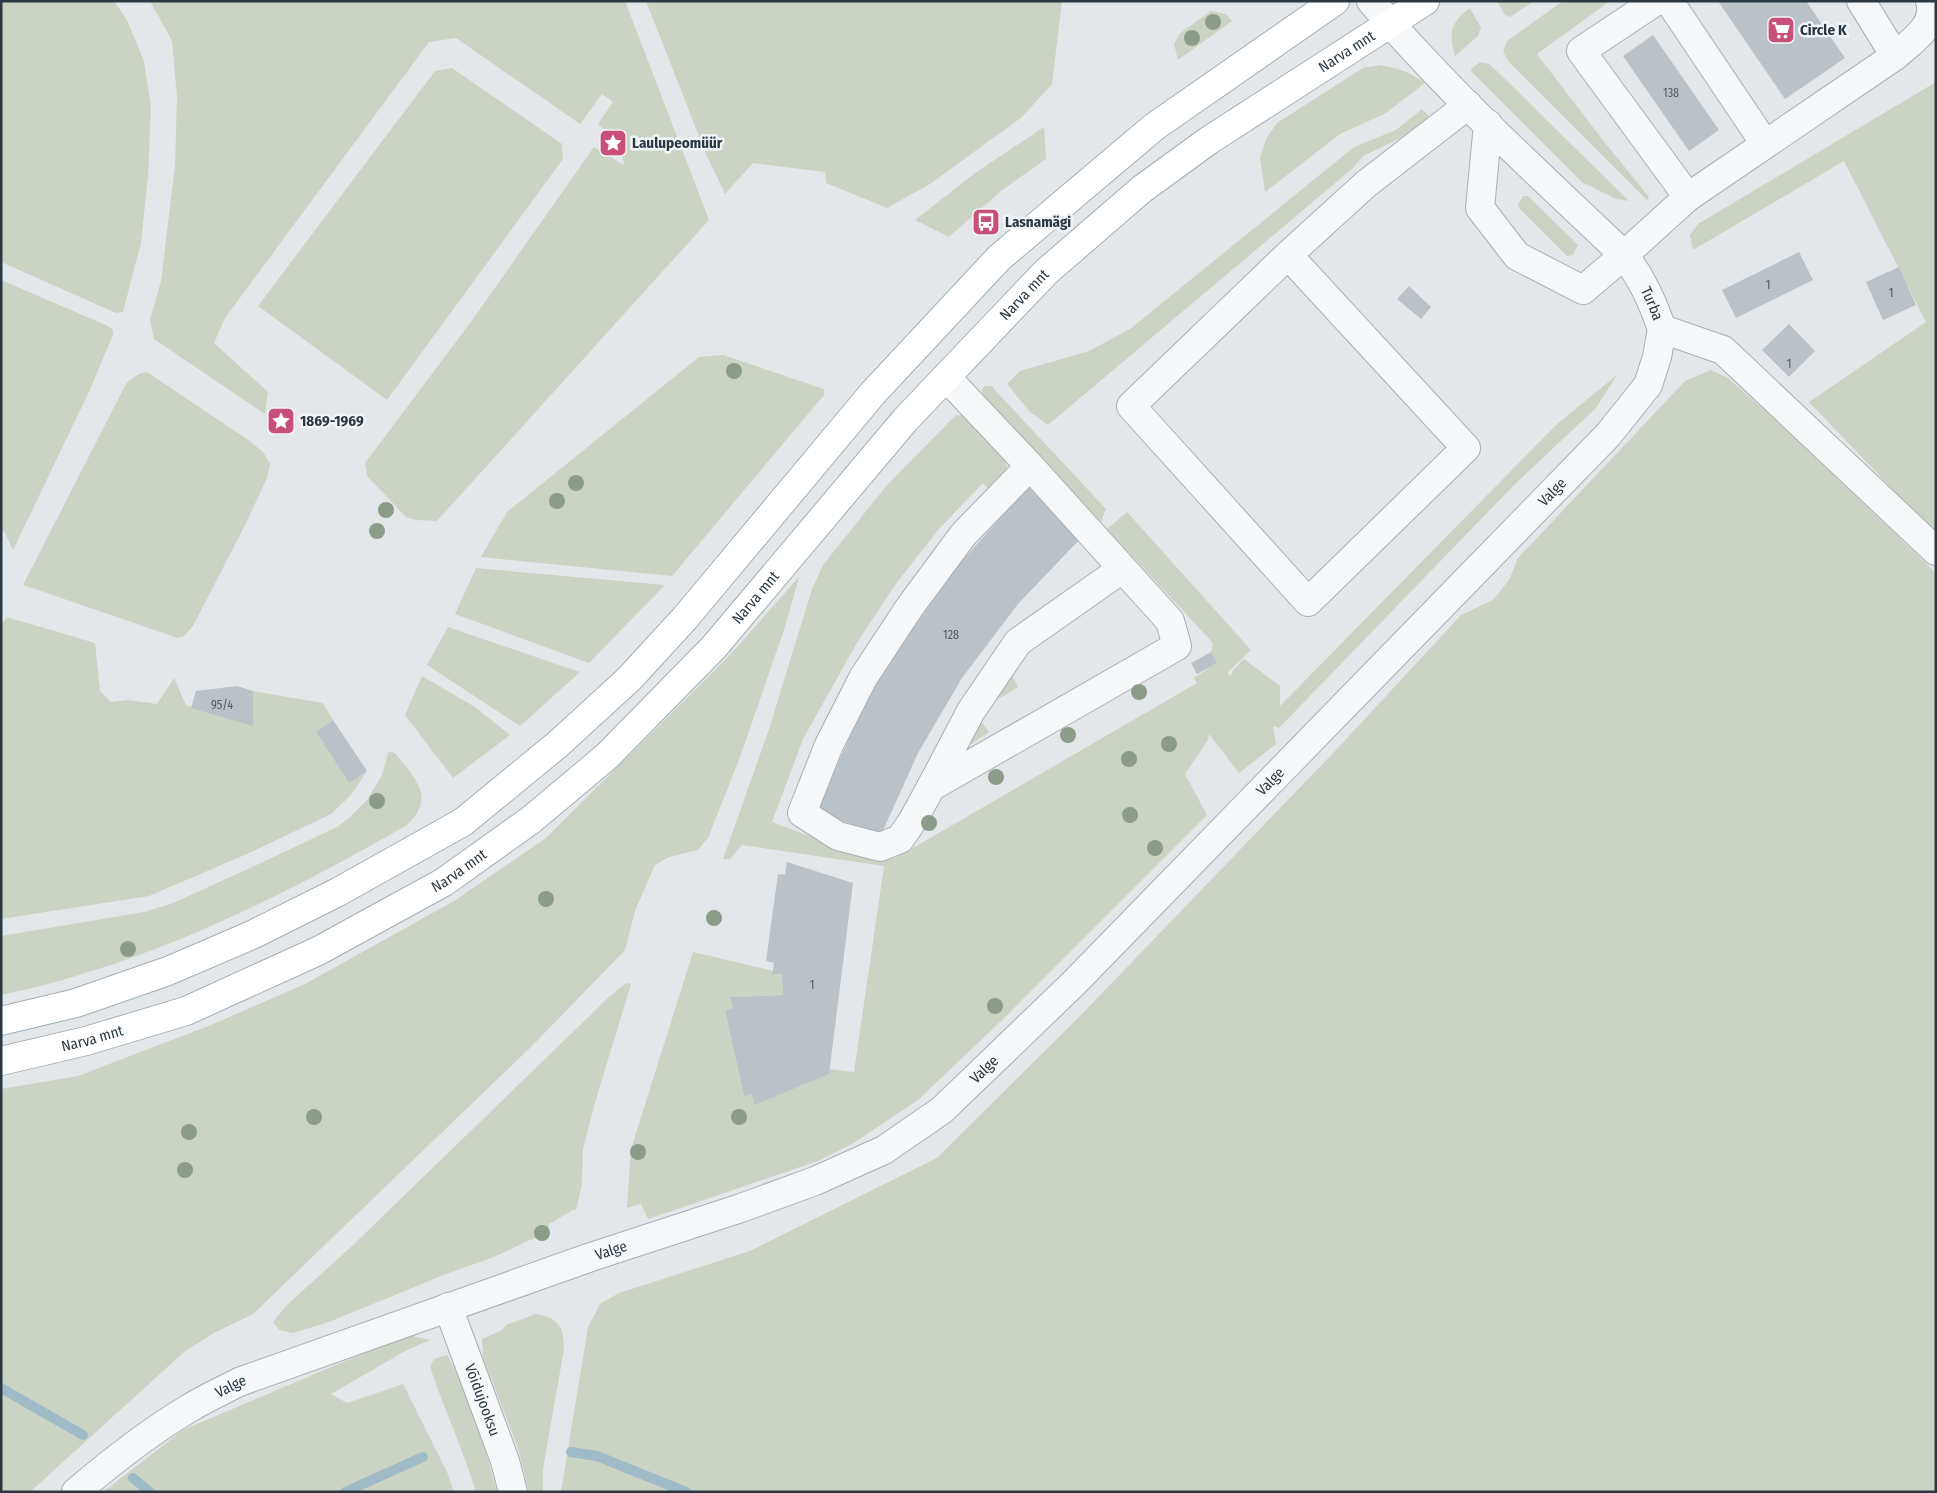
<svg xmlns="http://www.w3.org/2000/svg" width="1937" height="1493" viewBox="0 0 1937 1493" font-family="'Fira Sans Condensed',sans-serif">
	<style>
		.green { fill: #cbd3c4 }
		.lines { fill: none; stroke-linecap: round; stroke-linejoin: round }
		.stream { stroke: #a0bbc8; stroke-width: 10 }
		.building { fill: #bac1c7 }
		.minor-casing { stroke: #a8afb4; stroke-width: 30 }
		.major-casing { stroke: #a2aeb5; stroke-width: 30 }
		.minor { stroke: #f5f7f8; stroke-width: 28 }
		.major { stroke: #fff; stroke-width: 28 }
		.tree { fill: #8d9b89 }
		.labels { text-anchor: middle; stroke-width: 5; stroke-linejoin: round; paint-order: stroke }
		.number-label { font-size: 12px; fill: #4f5a62 }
		.poi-label { font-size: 15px; font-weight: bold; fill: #2b3841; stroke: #f2f5f7; text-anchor: start }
		.street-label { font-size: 15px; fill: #2b3841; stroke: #f2f5f7 }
	</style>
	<rect width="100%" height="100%" fill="#e3e7ea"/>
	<g class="green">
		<polygon points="1,1 114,1 127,20 144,61 151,107 148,176 141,243 123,312 116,313 1,262"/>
		<path d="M150,1h475l84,219 -272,301 -21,-1 -10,-3 -39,-41 -2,-13 108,-144 121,-172 30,18c-3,-19 -11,-29 -26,-41l15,-22 -11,-8 -22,30 -124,-86 -27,4 -204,276 -11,25 54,49 -3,22 -111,-75 -4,-19 11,-39 14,-115 2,-69 -5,-56z"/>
		<polygon points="646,1 1062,1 1052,84 1022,117 930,184 887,208 826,183 825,172 753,163 725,194 706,154"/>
		<polygon points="1497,1 1534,1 1510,17 1505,15"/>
		<polygon points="1563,1 1610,1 1537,54 1602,139 1649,197 1647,200 1509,62 1503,51 1507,41"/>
		<path d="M1470,8l11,20 -3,8 -23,20c-7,-24 -4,-34 15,-48z"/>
		<polygon points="1211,11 1226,14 1232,21 1178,60 1174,44 1179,34"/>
		<polygon points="1480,62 1489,64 1501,75 1629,201 1616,199 1582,182 1470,70"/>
		<path d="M1380,65c18,3 30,7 45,18l-39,30 -46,21 -75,58 -5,-34 6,-19 11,-16 86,-55z"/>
		<polygon points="452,68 562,144 563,159 387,400 258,306 435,71"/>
		<polygon points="1936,82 1936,535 1809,402 1926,322 1844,161 1693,250 1690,235 1698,224"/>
		<polygon points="1422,109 1429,116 1407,135 1363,156 1353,168 1048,425 1030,412 1007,384 1020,371 1089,351 1130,329 1354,147 1396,130"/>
		<polygon points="1044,127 1046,159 1001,191 949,237 915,220 975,173"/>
		<polygon points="1523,196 1528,196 1578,245 1573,255 1567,256 1520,209 1518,205"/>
		<polygon points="1,280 108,326 113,330 113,335 88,394 13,550 5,533 1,530"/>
		<polygon points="723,355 824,389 824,395 672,576 481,557 507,512 699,357"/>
		<polygon points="1711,370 1728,378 1790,433 1936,573 1936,1492 561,1492 588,1327 600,1304 619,1293 750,1251 937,1158 1079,1017 1336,750 1461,615 1493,600 1509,580 1518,558 1685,381"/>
		<polygon points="147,372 247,439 263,452 270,464 267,478 246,523 193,626 184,636 178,638 23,585 127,382 139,374"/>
		<polygon points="1617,375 1596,408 1514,485 1279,728 1273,726 1276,744 1239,773 1209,734 1208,740 1185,774 1207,815 1000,1022 918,1100 852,1144 818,1161 648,1219 641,1204 627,1208 631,1149 693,952 773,971 773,975 782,974 783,995 731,997 733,1008 725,1010 744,1096 829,1069 854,1072 884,866 742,845 730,859 723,859 769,729 812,589 823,565 887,485 956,415 964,416 1005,461 1007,467 1006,476 990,491 983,483 938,530 895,585 858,641 803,739 772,822 866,857 892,857 894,859 1197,683 1194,678 1216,663 1211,652 1213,643 1107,529 1127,512 1251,650 1227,673 1231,676 1233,670 1244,659 1280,686 1280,706 1557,424"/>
		<polygon points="985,386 992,386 995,390 1106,509 1101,522 982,395 982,390"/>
		<polygon points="476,568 665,585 589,663 455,614"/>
		<polygon points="799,577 785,627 739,760 708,838 698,850 669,857 655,865 635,911 625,950 533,1045 253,1314 212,1334 183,1353 30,1492 1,1492 1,1089 78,1076 211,1025 305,984 454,901 546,838 730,655"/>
		<polygon points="7,617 95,643 100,691 111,702 128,700 157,704 174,678 186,705 253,726 253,691 323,703 333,720 316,732 349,783 367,771 351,795 331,814 247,854 149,896 1,919 1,625"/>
		<polygon points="448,627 580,672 520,726 427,665"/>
		<polygon points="1008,668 1018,687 978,711"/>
		<polygon points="422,676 475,707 510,735 453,778 405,715"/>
		<polygon points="976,715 989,732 952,757"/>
		<path d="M391,752l4,1c19,25 42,43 12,72 -127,73 -261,140 -406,170v-59l143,-24 29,-9 90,-41 74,-35 12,-9 18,-18 15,-25 6,-22z"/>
		<polygon points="626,983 631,984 594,1106 583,1149 582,1184 576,1210 573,1210 549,1224 546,1236 530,1240 494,1257 446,1274 329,1322 293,1333 279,1330 273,1322 287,1305 353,1245 610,996"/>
		<path d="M536,1314c23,4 28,13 28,35l-21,120v23h-14l-11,-44 -35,-90 -1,-19 20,-9 4,-5z"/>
		<polygon points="412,1336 430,1340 407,1350 331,1394 347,1403 403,1384 447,1472 454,1492 103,1492 183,1430 397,1339"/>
		<path d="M447,1355l7,12 29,74 14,51h-21c-13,-43 -32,-83 -46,-125l4,-8z"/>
	</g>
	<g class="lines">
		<g class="stream">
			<polyline points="1,1388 83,1435"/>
			<polyline points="571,1452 597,1456 686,1492"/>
			<polyline points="133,1478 150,1492"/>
			<polyline points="345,1492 423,1457"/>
		</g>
	</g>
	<g class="building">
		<polygon points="1718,1 1806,1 1845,58 1785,99"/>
		<polygon points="1653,35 1719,130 1689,151 1623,56"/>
		<polygon points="1799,252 1813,280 1736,318 1722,290"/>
		<polygon points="1899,267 1916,305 1883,320 1866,282"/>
		<polygon points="1409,286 1431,307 1421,319 1397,299"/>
		<polygon points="1789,324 1815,351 1789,377 1762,350"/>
		<polygon points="1032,483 1081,538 1018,604 962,678 918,753 881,835 816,812 856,723 886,666 961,562"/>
		<polygon points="1211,652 1217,663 1197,674 1191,663"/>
		<polygon points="237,686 253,691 253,726 191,708 196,691"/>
		<polygon points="333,720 367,771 349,783 316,732"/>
		<polygon points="787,862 853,883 829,1074 754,1105 752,1094 744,1096 725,1010 733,1008 730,997 783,995 782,974 772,975 774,963 766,961 778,874 785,875"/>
	</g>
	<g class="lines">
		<defs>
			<g id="minor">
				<path id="s1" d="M1371,1c77,91 167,172 253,254 18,23 28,46 38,74"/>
				<polyline points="1669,1 1765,144"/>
				<path d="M1895,56c17,-15 42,-30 35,-55"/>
				<polyline points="1488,124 1480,208 1517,256 1583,290 1624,255 1688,197 1581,51 1656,1"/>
				<polyline points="1688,197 1895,56 1861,1"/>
				<polyline points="1288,255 1466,448 1308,602 1131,406 1288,255 1366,184 1468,105"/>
				<polyline points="1662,329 1723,350 1936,551"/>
				<polyline points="1030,466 1170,621 1177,646 931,787 971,711 1018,642 1122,569"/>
				<polyline points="931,787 913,820 900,839 880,847 838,836 802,813 829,745 863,678 909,608 963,535 1030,466 946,377"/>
				<path id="s2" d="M448,1307l57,154 8,31"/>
				<path id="s3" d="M76,1492c35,-30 72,-59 112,-83 16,-10 34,-18 51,-27l352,-125 150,-49 74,-27 69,-31 58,-40 132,-127 534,-548 40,-50 9,-28 5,-28"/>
			</g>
			<g id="major">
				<polyline points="1,1021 76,1003 168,971 254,934 338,892 463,822 558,744 629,679 685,618 873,393 999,258 1154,127 1335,1"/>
				<path id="s4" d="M1,1061l85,-20 100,-30 132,-60 126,-69 88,-63 75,-63 107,-109 192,-228 140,-147 96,-83 66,-48 217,-140"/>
			</g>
		</defs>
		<use href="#minor" class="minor-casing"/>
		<use href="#major" class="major-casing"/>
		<use href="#minor" class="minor"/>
		<use href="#major" class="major"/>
	</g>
	<g class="tree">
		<circle cx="1213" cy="22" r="8"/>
		<circle cx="1192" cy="38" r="8"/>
		<circle cx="734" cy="371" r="8"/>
		<circle cx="576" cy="483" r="8"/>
		<circle cx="557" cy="501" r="8"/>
		<circle cx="386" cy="510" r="8"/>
		<circle cx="377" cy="531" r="8"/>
		<circle cx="1139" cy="692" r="8"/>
		<circle cx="1068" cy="735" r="8"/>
		<circle cx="1169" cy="744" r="8"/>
		<circle cx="1129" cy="759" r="8"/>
		<circle cx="996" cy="777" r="8"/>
		<circle cx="377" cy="801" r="8"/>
		<circle cx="1130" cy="815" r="8"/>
		<circle cx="929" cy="823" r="8"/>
		<circle cx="1155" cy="848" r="8"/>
		<circle cx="546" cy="899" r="8"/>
		<circle cx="714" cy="918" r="8"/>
		<circle cx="128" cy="949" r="8"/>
		<circle cx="995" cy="1006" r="8"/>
		<circle cx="314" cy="1117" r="8"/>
		<circle cx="739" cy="1117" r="8"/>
		<circle cx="189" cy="1132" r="8"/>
		<circle cx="638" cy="1152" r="8"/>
		<circle cx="185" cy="1170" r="8"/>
		<circle cx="542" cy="1233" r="8"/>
	</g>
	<defs>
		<symbol id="supermarket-square" viewBox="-11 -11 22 22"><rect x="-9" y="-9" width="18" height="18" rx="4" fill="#c84f79" stroke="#f2f5f7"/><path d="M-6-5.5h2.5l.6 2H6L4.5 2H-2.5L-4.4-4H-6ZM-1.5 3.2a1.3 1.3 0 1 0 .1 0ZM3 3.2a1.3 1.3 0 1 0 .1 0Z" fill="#fff"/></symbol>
		<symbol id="sight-square" viewBox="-11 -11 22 22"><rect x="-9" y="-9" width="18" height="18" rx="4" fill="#c84f79" stroke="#f2f5f7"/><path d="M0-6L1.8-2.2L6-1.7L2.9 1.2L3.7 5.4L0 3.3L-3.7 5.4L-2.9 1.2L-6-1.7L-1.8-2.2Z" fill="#fff"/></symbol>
		<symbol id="bus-square" viewBox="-11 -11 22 22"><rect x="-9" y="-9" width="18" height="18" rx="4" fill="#c84f79" stroke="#f2f5f7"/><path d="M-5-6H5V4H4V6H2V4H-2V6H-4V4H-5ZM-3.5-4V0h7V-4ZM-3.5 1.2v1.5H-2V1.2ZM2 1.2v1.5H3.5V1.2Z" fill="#fff"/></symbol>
	</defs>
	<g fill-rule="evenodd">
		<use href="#supermarket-square" x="1765" y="14" width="32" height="32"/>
		<use href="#sight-square" x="597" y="127" width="32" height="32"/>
		<use href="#bus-square" x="970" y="206" width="32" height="32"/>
		<use href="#sight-square" x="265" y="405" width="32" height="32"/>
	</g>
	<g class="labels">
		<g class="number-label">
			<text x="1671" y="97">138</text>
			<text x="1768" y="289">1</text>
			<text x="1891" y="297">1</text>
			<text x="1789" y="368">1</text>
			<text x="951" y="639">128</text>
			<text x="222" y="709">95/4</text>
			<text x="812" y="989">1</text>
		</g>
		<g class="poi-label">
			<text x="1800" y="35">Circle K</text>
			<text x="632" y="148">Laulupeomüür</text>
			<text x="1005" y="227">Lasnamägi</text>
			<text x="300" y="426">1869-1969</text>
		</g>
		<g class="street-label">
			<text dy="5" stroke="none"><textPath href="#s4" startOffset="1714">Narva mnt</textPath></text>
			<text dy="5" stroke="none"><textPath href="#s4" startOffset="1309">Narva mnt</textPath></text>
			<text dy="5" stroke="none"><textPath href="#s1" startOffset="415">Turba</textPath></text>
			<text dy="5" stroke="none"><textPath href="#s3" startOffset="1822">Valge</textPath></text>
			<text dy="5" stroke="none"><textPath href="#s4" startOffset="904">Narva mnt</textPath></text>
			<text dy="5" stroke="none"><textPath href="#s3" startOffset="1418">Valge</textPath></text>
			<text dy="5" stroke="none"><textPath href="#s4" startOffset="499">Narva mnt</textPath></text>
			<text dy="5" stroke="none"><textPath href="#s4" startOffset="94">Narva mnt</textPath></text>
			<text dy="5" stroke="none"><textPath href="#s3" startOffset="1012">Valge</textPath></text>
			<text dy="5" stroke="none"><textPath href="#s3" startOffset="592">Valge</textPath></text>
			<text dy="5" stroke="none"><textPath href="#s3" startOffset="188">Valge</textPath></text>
			<text dy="5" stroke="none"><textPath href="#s2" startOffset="99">Võidujooksu</textPath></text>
		</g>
	</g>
	<rect width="1937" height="1493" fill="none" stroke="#2b3841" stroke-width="5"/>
</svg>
